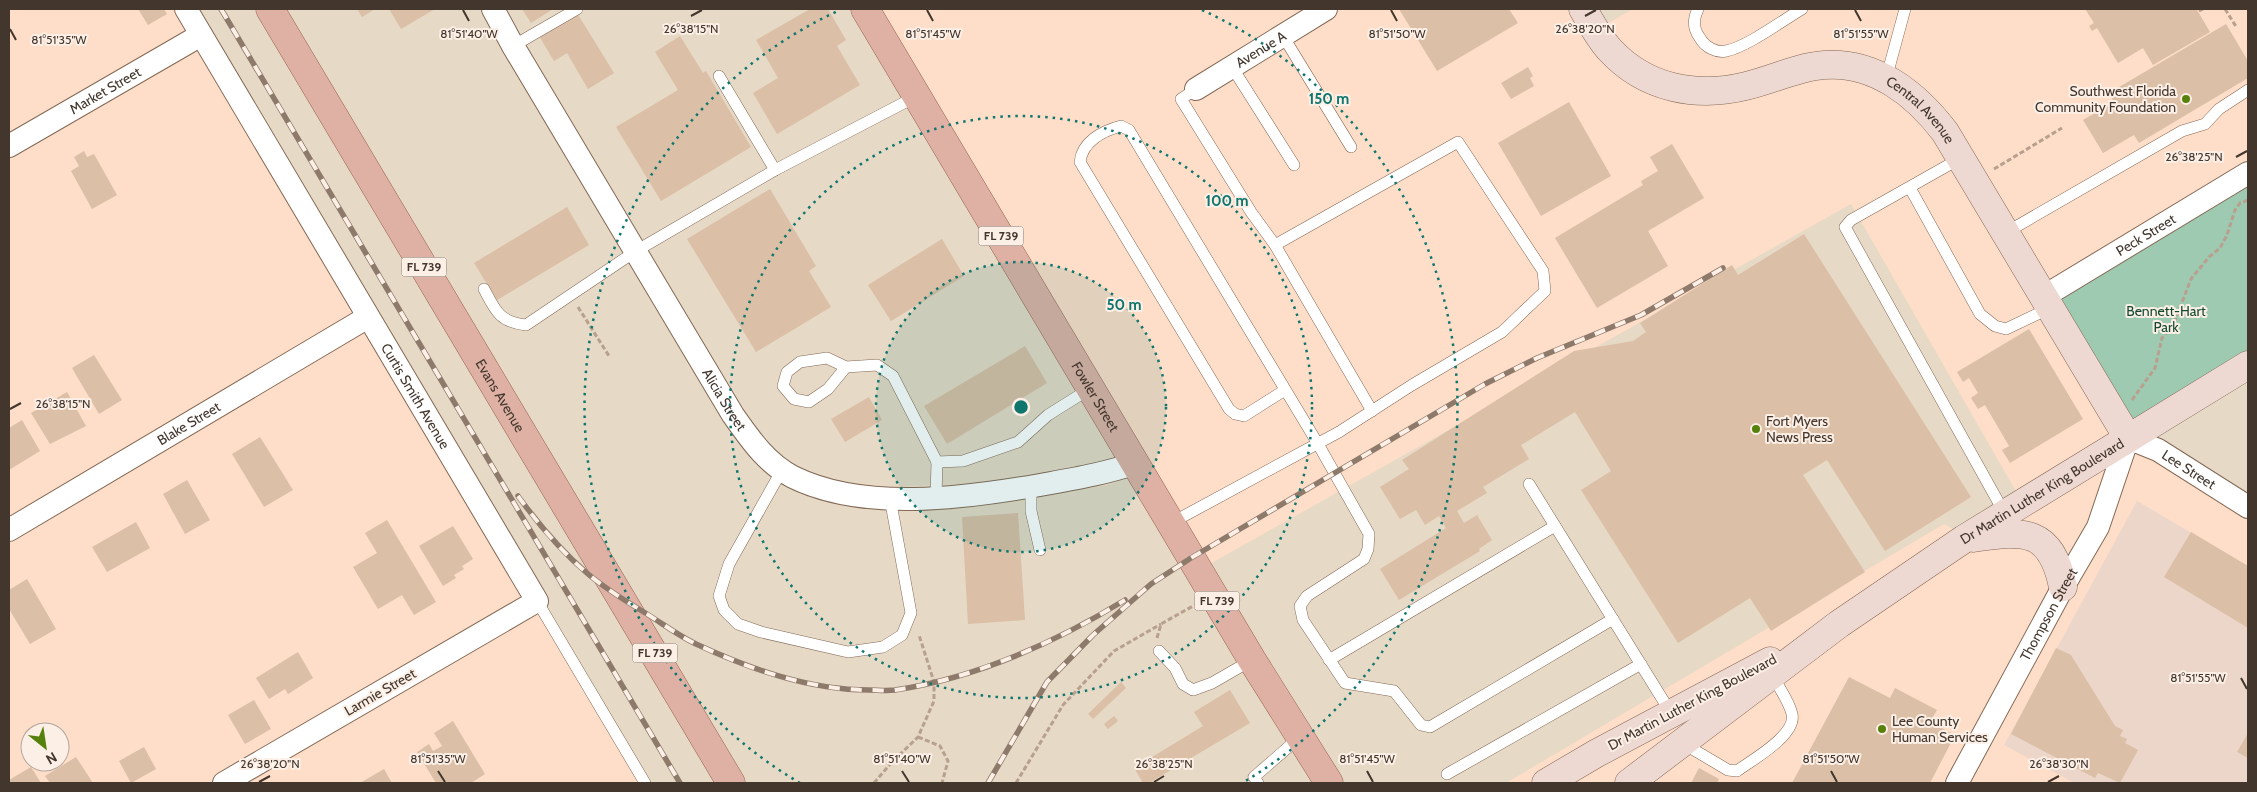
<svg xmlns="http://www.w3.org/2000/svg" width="2257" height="792" viewBox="0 0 2257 792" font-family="Cabin,sans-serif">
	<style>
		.commercial { fill: #e6d9c6 }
		.industrial { fill: #ecd6c9 }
		.green { fill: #9ecab1 }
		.building { fill: #dbbfa6 }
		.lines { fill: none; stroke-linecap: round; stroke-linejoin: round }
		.lane-casing { stroke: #846955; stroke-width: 12 }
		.street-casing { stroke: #846955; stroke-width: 24 }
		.secondary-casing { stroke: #846955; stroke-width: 29 }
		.primary-casing { stroke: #996453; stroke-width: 29 }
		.path { stroke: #b8a08e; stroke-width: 3; stroke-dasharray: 5 2.5; stroke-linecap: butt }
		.lane { stroke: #fff; stroke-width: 11 }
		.street { stroke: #fff; stroke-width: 22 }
		.secondary { stroke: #eed8d2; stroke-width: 28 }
		.primary { stroke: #deb1a4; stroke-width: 28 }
		.rail-casing { stroke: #8e7a6b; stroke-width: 5.5 }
		.rail { stroke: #fcefe6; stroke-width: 4; stroke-dasharray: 11; stroke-linecap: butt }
		.ticks { fill: none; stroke: #42362d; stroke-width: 2 }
		.ring { fill: none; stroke: #0f766e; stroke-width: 2.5; stroke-dasharray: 2.5 5 }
		.poi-dot { fill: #56810b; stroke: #fcefe6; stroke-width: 2 }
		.labels { text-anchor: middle; stroke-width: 4; stroke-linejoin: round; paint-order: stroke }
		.shield { fill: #fcefe6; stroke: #7a6e64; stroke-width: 1 }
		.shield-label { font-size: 12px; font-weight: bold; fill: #42362d }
		.street-label { font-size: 14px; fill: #42362d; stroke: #fcefe6 }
		.poi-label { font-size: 14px; fill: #42362d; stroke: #fcefe6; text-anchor: start }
		.park-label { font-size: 14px; fill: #134931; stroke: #fcefe6 }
		.ticks-label { font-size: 12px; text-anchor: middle; fill: #42362d; stroke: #fcefe6; stroke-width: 4; stroke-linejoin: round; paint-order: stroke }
		.centre { fill: #0f766e; stroke: #fcefe6; stroke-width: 2.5 }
		.ring-label { font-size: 15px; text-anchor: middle; font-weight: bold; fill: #0f766e; stroke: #fcefe6; stroke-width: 4; stroke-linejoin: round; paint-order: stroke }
	</style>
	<rect width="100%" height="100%" fill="#fedec8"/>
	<g class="commercial">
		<polygon points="181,9 258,9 720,783 642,783"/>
		<polygon points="282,9 482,9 505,51 787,485 809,495 834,502 937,508 989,505 1108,485 1132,476 1317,783 743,783"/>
		<polygon points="505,9 853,9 1120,457 1102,463 984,483 889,487 836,481 814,474 796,467 777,454 759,436 742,410"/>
		<polygon points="1595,9 1633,9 1605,25"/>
		<polygon points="1851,204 2017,493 1955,530 1944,524 1506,783 1341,783 1208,565"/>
		<polygon points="2248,378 2248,495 2152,436"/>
	</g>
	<polygon class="industrial" points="2137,501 2248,566 2248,783 2074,783 2004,745"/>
	<polygon class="green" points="2248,173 2248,365 2127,438 2044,296"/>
	<g class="building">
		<polygon points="138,9 164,9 167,14 148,25"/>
		<polygon points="357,9 375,9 362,17"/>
		<polygon points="389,9 435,9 401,29"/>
		<polygon points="522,9 553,9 531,23"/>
		<polygon points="810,9 828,9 846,40 837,46 860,85 777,134 753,93 778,78 756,40"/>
		<polygon points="1399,9 1509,9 1518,23 1437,71"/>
		<polygon points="2085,9 2199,9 2197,10 2210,32 2153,65 2143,48 2118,63 2097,28 2092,31 2089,26 2094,23"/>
		<polygon points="577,13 614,73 588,89 567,53 554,61 539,36"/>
		<polygon points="2226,24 2248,61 2248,78 2139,143 2134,135 2103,153 2083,120 2114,102 2109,93"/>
		<polygon points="680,36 703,73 706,71 751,147 661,201 616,127 678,90 655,52"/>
		<polygon points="1528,67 1533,76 1530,78 1534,86 1511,99 1501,83"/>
		<polygon points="1569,102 1611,176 1541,216 1498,143"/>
		<polygon points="1672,144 1704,198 1648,231 1668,266 1597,308 1555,238 1643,185 1641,181 1658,171 1650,157"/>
		<polygon points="84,151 87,157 94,154 117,195 92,209 71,171 79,166 74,157"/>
		<polygon points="770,189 816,266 809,271 831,307 756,352 687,239"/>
		<polygon points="567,207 589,245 497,300 474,263"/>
		<polygon points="1804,234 1971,497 1885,551 1827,460 1803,475 1865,572 1771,631 1750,598 1678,643 1581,490 1611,471 1575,412 1521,445 1529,459 1483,487 1487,493 1457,511 1464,523 1477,515 1492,540 1479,549 1480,551 1399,600 1380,569 1446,528 1439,516 1425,525 1416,510 1400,519 1380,487 1409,469 1402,460 1574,351 1633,341 1646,332 1640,323 1732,265 1738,275"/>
		<polygon points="942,239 964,276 891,321 868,285"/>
		<polygon points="2029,329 2083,419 2010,463 2002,450 2009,446 1985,405 1978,409 1971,398 1978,393 1969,378 1963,382 1957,372"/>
		<polygon points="1025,346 1047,383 947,444 924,406"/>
		<polygon points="94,355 122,400 99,414 72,368"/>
		<polygon points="67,392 86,426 50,444 31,413"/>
		<polygon points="869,397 882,420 845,442 831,419"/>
		<polygon points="22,420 40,451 9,470 9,428"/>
		<polygon points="260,437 293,490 264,507 232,454"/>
		<polygon points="187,480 210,520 185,534 163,494"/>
		<polygon points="1018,513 1025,620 968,624 962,517"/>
		<polygon points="387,520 436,602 414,615 402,595 378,609 353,567 377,553 365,533"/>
		<polygon points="136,522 150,548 107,572 92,547"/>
		<polygon points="453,526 473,559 462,566 464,569 454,575 456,578 443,586 419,546"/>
		<polygon points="2191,532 2248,566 2248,628 2164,577"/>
		<polygon points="27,579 56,629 30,644 9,609 9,590"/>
		<polygon points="2056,648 2071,655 2115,726 2123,730 2120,736 2127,739 2125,743 2138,750 2120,783 2098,773 2095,778 2011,734"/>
		<polygon points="298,652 313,678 288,694 285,689 269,699 256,678"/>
		<polygon points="1849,677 1890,698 1895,688 1937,710 1930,722 1955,735 1930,783 1792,783"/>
		<polygon points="1121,682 1126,688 1093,719 1088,714"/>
		<polygon points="1230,690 1250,723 1149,783 1143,783 1134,768 1203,726 1194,712"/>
		<polygon points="254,700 271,729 245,744 228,715"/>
		<polygon points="1114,716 1118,721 1108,729 1104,724"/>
		<polygon points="453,721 485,774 471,783 436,783 417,752 429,744 433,751 442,746 434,733"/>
		<polygon points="2248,733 2248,758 2237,752"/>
		<polygon points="144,747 156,769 131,783 119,761"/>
		<polygon points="76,757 93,783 50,783 45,776"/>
		<polygon points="31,767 41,783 9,783 9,780"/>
		<polygon points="1699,768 1719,779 1717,783 1691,783"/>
		<polygon points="384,769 392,783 360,783"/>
	</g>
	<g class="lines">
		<defs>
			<g id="lane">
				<path d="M1698,9c-5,10 -5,20 2,29 5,9 16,15 26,13 21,-4 57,-31 76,-42"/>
				<polyline points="1283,36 1351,147"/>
				<polyline points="513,46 577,9"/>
				<polyline points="1232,67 1294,165"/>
				<polyline points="719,76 775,170"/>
				<polyline points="1886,79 1905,9"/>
				<polyline points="1961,158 1851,220 1845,227 2005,514"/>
				<polyline points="1910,188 1980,314 1995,326 2006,329 2050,308"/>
				<polyline points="2005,233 2182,131 2205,124 2219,109 2248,90"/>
				<polyline points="1275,245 1372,411"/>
				<path d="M484,289c11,21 15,33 42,36l110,-74 139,-81 142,-74"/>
				<polyline points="846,367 828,389 809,402 794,399 783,386 787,372 800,362 827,358 846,367 877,365 893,376 937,462 963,461 1018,442 1048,415 1091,388"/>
				<path d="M1285,390l-41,26 -9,-2 -6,-5 -149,-247c2,-20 22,-31 41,-36l8,4 189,314 51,90 -1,15 -4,10 -57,37 -7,10 3,14 42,63 49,8 27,34 9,2 183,-108"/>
				<polyline points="782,470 729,564 719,596 724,610 738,624 761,632 848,652 883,647 902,635 911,613 890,498"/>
				<polyline points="1529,484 1671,713"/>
				<polyline points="1031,487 1031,511 1040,550"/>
				<polyline points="936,497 937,462"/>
				<polyline points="1171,523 1339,432 1412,385 1502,332 1545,291 1543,271 1458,142 1275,245 1251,212 1181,99 1196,89"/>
				<polyline points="537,601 645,783"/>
				<polyline points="1159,651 1175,668 1183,684 1193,690 1212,683 1252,660"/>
				<polyline points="1329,660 1555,526"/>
				<path d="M1684,744l44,26 9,1c15,-11 60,-36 55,-57 -3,-13 -13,-26 -19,-38"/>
				<polyline points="1447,774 1641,664"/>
				<polyline points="1258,783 1254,777 1300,737"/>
			</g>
			<g id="street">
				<path id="s1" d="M186,9l351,592 -313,182"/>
				<path id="s2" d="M493,9l20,37 220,369c17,24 33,48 60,62 71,35 172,21 247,8 33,-6 64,-11 96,-22"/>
				<path id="s3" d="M1196,89l130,-80"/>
				<path id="s4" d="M9,146l192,-111"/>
				<path id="s5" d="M2043,297l205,-124"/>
				<path id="s6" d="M9,530l359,-213"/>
				<path id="s7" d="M1957,783l106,-196 35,-60 30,-89 30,12 90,57"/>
			</g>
			<g id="secondary">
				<path id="s8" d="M1583,9c8,14 16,29 27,41 36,39 87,48 136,36 26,-6 51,-19 78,-21 51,-4 92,29 121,67l183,306"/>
				<path d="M1973,538c51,-8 78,-10 90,49"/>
				<polyline points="1546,783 1597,753 1770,661"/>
				<path id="s9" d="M1629,783l210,-159 125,-85 284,-174"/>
			</g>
			<g id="primary">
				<path id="s10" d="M270,9l461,774"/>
				<path id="s11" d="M865,9l387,651 77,123"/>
			</g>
		</defs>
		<use href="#lane" class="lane-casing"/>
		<use href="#street" class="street-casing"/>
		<use href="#secondary" class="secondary-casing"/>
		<use href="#primary" class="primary-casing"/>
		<g class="path">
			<polyline points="2225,9 2237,28"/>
			<polyline points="2199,11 2203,9"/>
			<polyline points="1994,169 2062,128"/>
			<polyline points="578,307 609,356"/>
			<polyline points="2132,400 2155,368 2162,338 2173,326 2191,279 2209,257 2220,248 2227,235 2235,210 2240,203 2248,200"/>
			<polyline points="1157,638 1161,624 1193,606"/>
			<polyline points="918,737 940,746 948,761 942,783"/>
			<polyline points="874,783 892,762 918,737 934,701 934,682 919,635"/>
			<polyline points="1016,783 1063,705 1114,651 1161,624"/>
		</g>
		<use href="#lane" class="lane"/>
		<use href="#street" class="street"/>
		<use href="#secondary" class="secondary"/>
		<use href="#primary" class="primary"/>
		<defs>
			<g id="rail">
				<polyline points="221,9 680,783"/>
				<path d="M518,496c21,29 43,55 70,78 18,15 39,28 59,40 16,10 32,22 49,30 54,25 113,46 173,46 8,0 18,1 26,0 81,-12 161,-48 230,-90"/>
				<polyline points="988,783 1047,682 1093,635 1151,584 1191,558 1485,384 1537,358 1641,315 1723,268"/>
			</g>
		</defs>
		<use href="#rail" class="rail-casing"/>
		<use href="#rail" class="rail"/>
	</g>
	<path class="ticks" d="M463,10l6,11M927,10l6,11M1391,10l6,11M1855,10l6,11M691,16l11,-6M1585,16l11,-6M10,29l6,11M2236,157l11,-6M10,409l11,-6M2241,678l6,11M438,771l7,11M902,771l7,11M1367,771l6,11M1831,771l6,11M259,782l11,-6M1154,782l10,-6M2048,782l11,-6"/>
	<circle cx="1021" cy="407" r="145" fill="#0f766e" fill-opacity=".12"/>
	<g class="ring">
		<circle cx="1021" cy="407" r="145"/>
		<circle cx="1021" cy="407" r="291"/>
		<path d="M800 783A436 436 0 0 1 840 10M1202 10A436 436 0 0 1 1242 783"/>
	</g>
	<g class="poi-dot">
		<circle cx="2186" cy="99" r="5"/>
		<circle cx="1756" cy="429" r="5"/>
		<circle cx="1882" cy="729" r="5"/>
	</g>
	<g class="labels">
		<g class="shield">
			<rect x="978.5" y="226.5" width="45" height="19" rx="4"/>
			<rect x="401.5" y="257.5" width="45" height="19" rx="4"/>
			<rect x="1194.5" y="591.5" width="45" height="19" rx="4"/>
			<rect x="632.5" y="643.5" width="45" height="19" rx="4"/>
		</g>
		<g class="shield-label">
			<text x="1001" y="240">FL 739</text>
			<text x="424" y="271">FL 739</text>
			<text x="1217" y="605">FL 739</text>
			<text x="655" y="657">FL 739</text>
		</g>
		<g class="street-label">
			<text dy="5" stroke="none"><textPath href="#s3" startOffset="76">Avenue A</textPath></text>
			<text dy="5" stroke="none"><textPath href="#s4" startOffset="111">Market Street</textPath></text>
			<text dy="5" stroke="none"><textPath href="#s8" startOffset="389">Central Avenue</textPath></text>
			<text dy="5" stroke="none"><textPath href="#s5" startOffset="120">Peck Street</textPath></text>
			<text dy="5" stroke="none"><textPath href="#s1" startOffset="450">Curtis Smith Avenue</textPath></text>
			<text dy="5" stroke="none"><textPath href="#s10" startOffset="450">Evans Avenue</textPath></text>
			<text dy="5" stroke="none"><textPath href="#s11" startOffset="451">Fowler Street</textPath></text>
			<text dy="5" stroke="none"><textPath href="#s2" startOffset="454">Alicia Street</textPath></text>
			<text dy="5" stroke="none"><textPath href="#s6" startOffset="209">Blake Street</textPath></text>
			<text dy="5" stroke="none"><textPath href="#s7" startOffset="455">Lee Street</textPath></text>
			<text dy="5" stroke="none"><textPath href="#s9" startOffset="506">Dr Martin Luther King Boulevard</textPath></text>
			<text dy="5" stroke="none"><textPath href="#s7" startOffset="192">Thompson Street</textPath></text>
			<text transform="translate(380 692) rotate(-30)" y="5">Larmie Street</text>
			<text transform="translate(1692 702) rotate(-28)" y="5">Dr Martin Luther King Boulevard</text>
		</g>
		<g class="poi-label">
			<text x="2176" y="96" text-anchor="end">Southwest Florida<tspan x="2176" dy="16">Community Foundation</tspan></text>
			<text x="1766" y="426">Fort Myers<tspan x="1766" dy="16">News Press</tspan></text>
			<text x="1892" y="726">Lee County<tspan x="1892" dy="16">Human Services</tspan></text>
		</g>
		<g class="park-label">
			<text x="2166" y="316">Bennett-Hart<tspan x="2166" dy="16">Park</tspan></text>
		</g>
	</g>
	<g class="ticks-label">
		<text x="691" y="33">26°38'15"N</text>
		<text x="1585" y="33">26°38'20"N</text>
		<text x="933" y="38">81°51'45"W</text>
		<text x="469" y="38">81°51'40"W</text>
		<text x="1397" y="38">81°51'50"W</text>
		<text x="1861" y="38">81°51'55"W</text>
		<text x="59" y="44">81°51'35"W</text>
		<text x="2194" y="161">26°38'25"N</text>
		<text x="63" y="408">26°38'15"N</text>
		<text x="2198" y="682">81°51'55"W</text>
		<text x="438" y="763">81°51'35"W</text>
		<text x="902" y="763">81°51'40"W</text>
		<text x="1367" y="763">81°51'45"W</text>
		<text x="1831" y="763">81°51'50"W</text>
		<text x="270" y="768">26°38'20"N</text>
		<text x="1164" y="768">26°38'25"N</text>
		<text x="2059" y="768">26°38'30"N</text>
	</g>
	<circle cx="1021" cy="407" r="8" class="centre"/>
	<g class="ring-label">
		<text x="1329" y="104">150 m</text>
		<text x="1227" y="206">100 m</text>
		<text x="1124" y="310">50 m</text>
	</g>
	<rect width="2257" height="792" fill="none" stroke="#42362d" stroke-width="20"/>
	<g transform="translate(45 747) rotate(150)"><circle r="24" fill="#fcefe6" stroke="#b2a59c"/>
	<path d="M0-4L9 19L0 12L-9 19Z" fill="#56810b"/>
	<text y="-8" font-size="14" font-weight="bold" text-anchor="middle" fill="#42362d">N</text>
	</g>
</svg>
